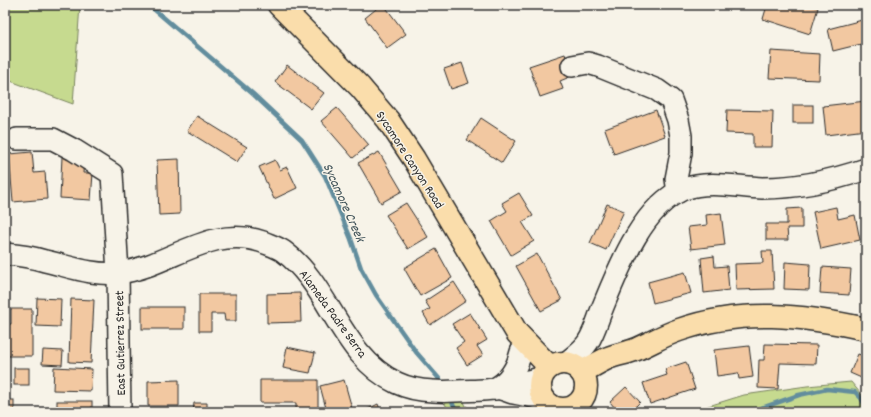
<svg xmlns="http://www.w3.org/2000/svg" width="871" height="417" viewBox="0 0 871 417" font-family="Dekko,sans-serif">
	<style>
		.green { fill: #c6da8f; stroke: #78825d }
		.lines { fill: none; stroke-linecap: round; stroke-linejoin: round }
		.stream { stroke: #628d9d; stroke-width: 4.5 }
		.building { fill: #f2c8a1; stroke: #2b2b2b }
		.minor-casing { stroke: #2b2b2b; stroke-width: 24 }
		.major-casing { stroke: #2b2b2b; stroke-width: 25 }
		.minor { stroke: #f7f3e8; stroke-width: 21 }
		.major { stroke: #faddab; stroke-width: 22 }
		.labels { text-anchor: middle; stroke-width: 3; stroke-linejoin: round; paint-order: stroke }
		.street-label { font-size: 13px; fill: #2b2b2b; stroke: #f7f3e8 }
		.water-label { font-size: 14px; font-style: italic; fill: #42545a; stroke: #f7f3e8 }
	</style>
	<rect width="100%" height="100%" fill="#f7f3e8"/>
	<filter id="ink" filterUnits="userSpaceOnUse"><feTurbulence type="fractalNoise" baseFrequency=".025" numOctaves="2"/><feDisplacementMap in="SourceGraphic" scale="8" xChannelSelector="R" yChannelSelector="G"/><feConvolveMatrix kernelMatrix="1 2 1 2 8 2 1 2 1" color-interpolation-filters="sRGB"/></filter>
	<g filter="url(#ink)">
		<g class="green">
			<polygon points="5,5 80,5 73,104 5,79"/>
			<polygon points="851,382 866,400 866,412 689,412 744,395 807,386"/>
			<polygon points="463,400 469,412 450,412 443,401"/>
		</g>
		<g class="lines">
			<g class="stream">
				<polyline points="149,5 253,94 302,140 325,176 351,239 361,268 376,295 416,352 442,382"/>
				<polyline points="452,402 456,412"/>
				<polyline points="750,412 799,395 827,389 855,392 861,398 866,407"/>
			</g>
		</g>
		<g class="building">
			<polygon points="381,5 384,5 406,34 387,48 365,18"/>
			<polygon points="756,5 808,5 818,8 810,34 763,19 766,9 755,6"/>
			<polygon points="866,19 866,47 865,43 833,51 828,29"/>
			<polygon points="771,51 820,54 819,80 769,78"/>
			<polygon points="565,54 572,76 560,81 563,89 540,97 529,66"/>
			<polygon points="462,63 469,83 451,89 444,69"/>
			<polygon points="287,65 324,93 311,109 275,82"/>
			<polygon points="866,101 866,130 826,135 823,106"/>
			<rect x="793" y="105" width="20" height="18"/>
			<polygon points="337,108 369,145 353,158 321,121"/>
			<polygon points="656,110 665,136 614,154 605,129"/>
			<polygon points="727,110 773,111 772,147 753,147 753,134 726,133"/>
			<polygon points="197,116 247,147 237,162 187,131"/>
			<polygon points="481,118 516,141 502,163 467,140"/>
			<polygon points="32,152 34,173 45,172 47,199 13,202 9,154"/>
			<polygon points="379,152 402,191 381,203 358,163"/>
			<polygon points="62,157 84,158 83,173 93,173 91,200 60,198"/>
			<polygon points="179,159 180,214 159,215 157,160"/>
			<polygon points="275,160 280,170 287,167 297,188 274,199 259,167"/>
			<polygon points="519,193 533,216 522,222 534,241 511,255 491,221 507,211 502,203"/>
			<polygon points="406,203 428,237 408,249 386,215"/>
			<polygon points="607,204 624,211 606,250 590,243"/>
			<polygon points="836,207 838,219 855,215 860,240 821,249 813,212"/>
			<polygon points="802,208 802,228 787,228 788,240 766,240 766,224 787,224 787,209"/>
			<polygon points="721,213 725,245 691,249 688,227 707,225 706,215"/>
			<polygon points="436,249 452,278 420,296 404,268"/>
			<polygon points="762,251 772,251 774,289 736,290 735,264 763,263"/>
			<polygon points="537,254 562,300 541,311 516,266"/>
			<polygon points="714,256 715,267 727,266 729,290 704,293 701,258"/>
			<polygon points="785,262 810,264 809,290 784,289"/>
			<polygon points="822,267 851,269 849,295 820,293"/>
			<polygon points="685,272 691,293 653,303 648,282"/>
			<polygon points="454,282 466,301 430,325 423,313 430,309 425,301"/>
			<polygon points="300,293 301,322 267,323 267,294"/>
			<polygon points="199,294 236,294 236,321 225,321 224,314 211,314 211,331 199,331"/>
			<polygon points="37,298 61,299 60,327 36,326"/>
			<polygon points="71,299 94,300 91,363 69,362"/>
			<rect x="142" y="307" width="42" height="22"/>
			<polygon points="11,309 32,309 32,356 5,356 5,324 11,324"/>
			<polygon points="470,313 487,340 477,346 483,355 467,365 456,348 464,342 452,324"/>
			<polygon points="765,344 817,345 816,364 780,363 778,389 758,388 759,360 764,360"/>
			<polygon points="749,346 753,377 739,379 738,373 717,376 714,350"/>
			<polygon points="287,347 315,353 310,373 283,368"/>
			<polygon points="43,350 63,351 62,365 42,364"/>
			<polygon points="858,354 866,357 866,380 850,373"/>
			<polygon points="686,362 695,389 650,404 643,383 667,375 665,369"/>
			<polygon points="54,367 92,369 91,391 53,390"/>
			<rect x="14" y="368" width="15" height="17"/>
			<polygon points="179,380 179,406 148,406 148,381"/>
			<polygon points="260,380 318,380 318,410 296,410 296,403 260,403"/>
			<polygon points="344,380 353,412 327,412 320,386"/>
			<polygon points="626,387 640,402 631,411 632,412 611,412 615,408 610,402"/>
			<rect x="5" y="400" width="9" height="12"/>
			<rect x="57" y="401" width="35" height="11"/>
			<polygon points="194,403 207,403 207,412 193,412"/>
			<polygon points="378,404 381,412 362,412"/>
		</g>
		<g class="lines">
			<defs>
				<g id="minor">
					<polyline points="572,66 588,63 598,66 657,90 671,100 678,120 681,136 681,153 676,179 678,192"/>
					<polyline points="17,139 53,139 74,150 112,174 118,273 120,412"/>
					<path d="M5,254c13,1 27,3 40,7 23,5 48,15 73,12 49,-5 92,-50 145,-31 7,3 14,5 20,9 47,34 58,106 114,132 25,12 59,8 86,7 6,0 12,-2 18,-1 4,1 8,3 12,4 11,2 23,3 33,9"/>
					<path d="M566,363c7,-6 17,-13 22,-21 6,-9 10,-23 14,-33 16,-39 40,-103 82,-120 25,-9 52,-2 78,-1 34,0 72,-8 104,-19"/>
					<path d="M494,389c15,-7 23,-21 27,-37"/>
					<polyline points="502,389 515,384 541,378"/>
				</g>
				<g id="major">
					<polyline points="279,5 360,87 388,120 414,159 517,333 545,362 551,366"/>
					<circle cx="563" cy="386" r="23"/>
					<path d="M581,372c9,-4 18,-10 27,-14 10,-4 20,-5 29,-9 14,-6 27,-14 42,-19 62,-22 124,-15 187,-1"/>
				</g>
			</defs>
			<use href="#minor" class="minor-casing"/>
			<use href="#major" class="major-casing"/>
			<use href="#minor" class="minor"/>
			<use href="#major" class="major"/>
		</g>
	</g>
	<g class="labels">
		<g class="street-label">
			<text transform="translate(411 159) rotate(57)" y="5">Sycamore Canyon Road</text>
			<text transform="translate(334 313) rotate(54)" y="5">Alameda Padre Serra</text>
			<text transform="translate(119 343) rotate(-91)" y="5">East Gutierrez Street</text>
		</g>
		<g class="water-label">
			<text transform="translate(345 202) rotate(66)" y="5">Sycamore Creek</text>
		</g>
	</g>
	<rect width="871" height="417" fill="none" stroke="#f7f3e8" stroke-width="20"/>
	<rect x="10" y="10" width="851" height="397" fill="none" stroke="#2b2b2b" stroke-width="1.5" filter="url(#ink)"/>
</svg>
